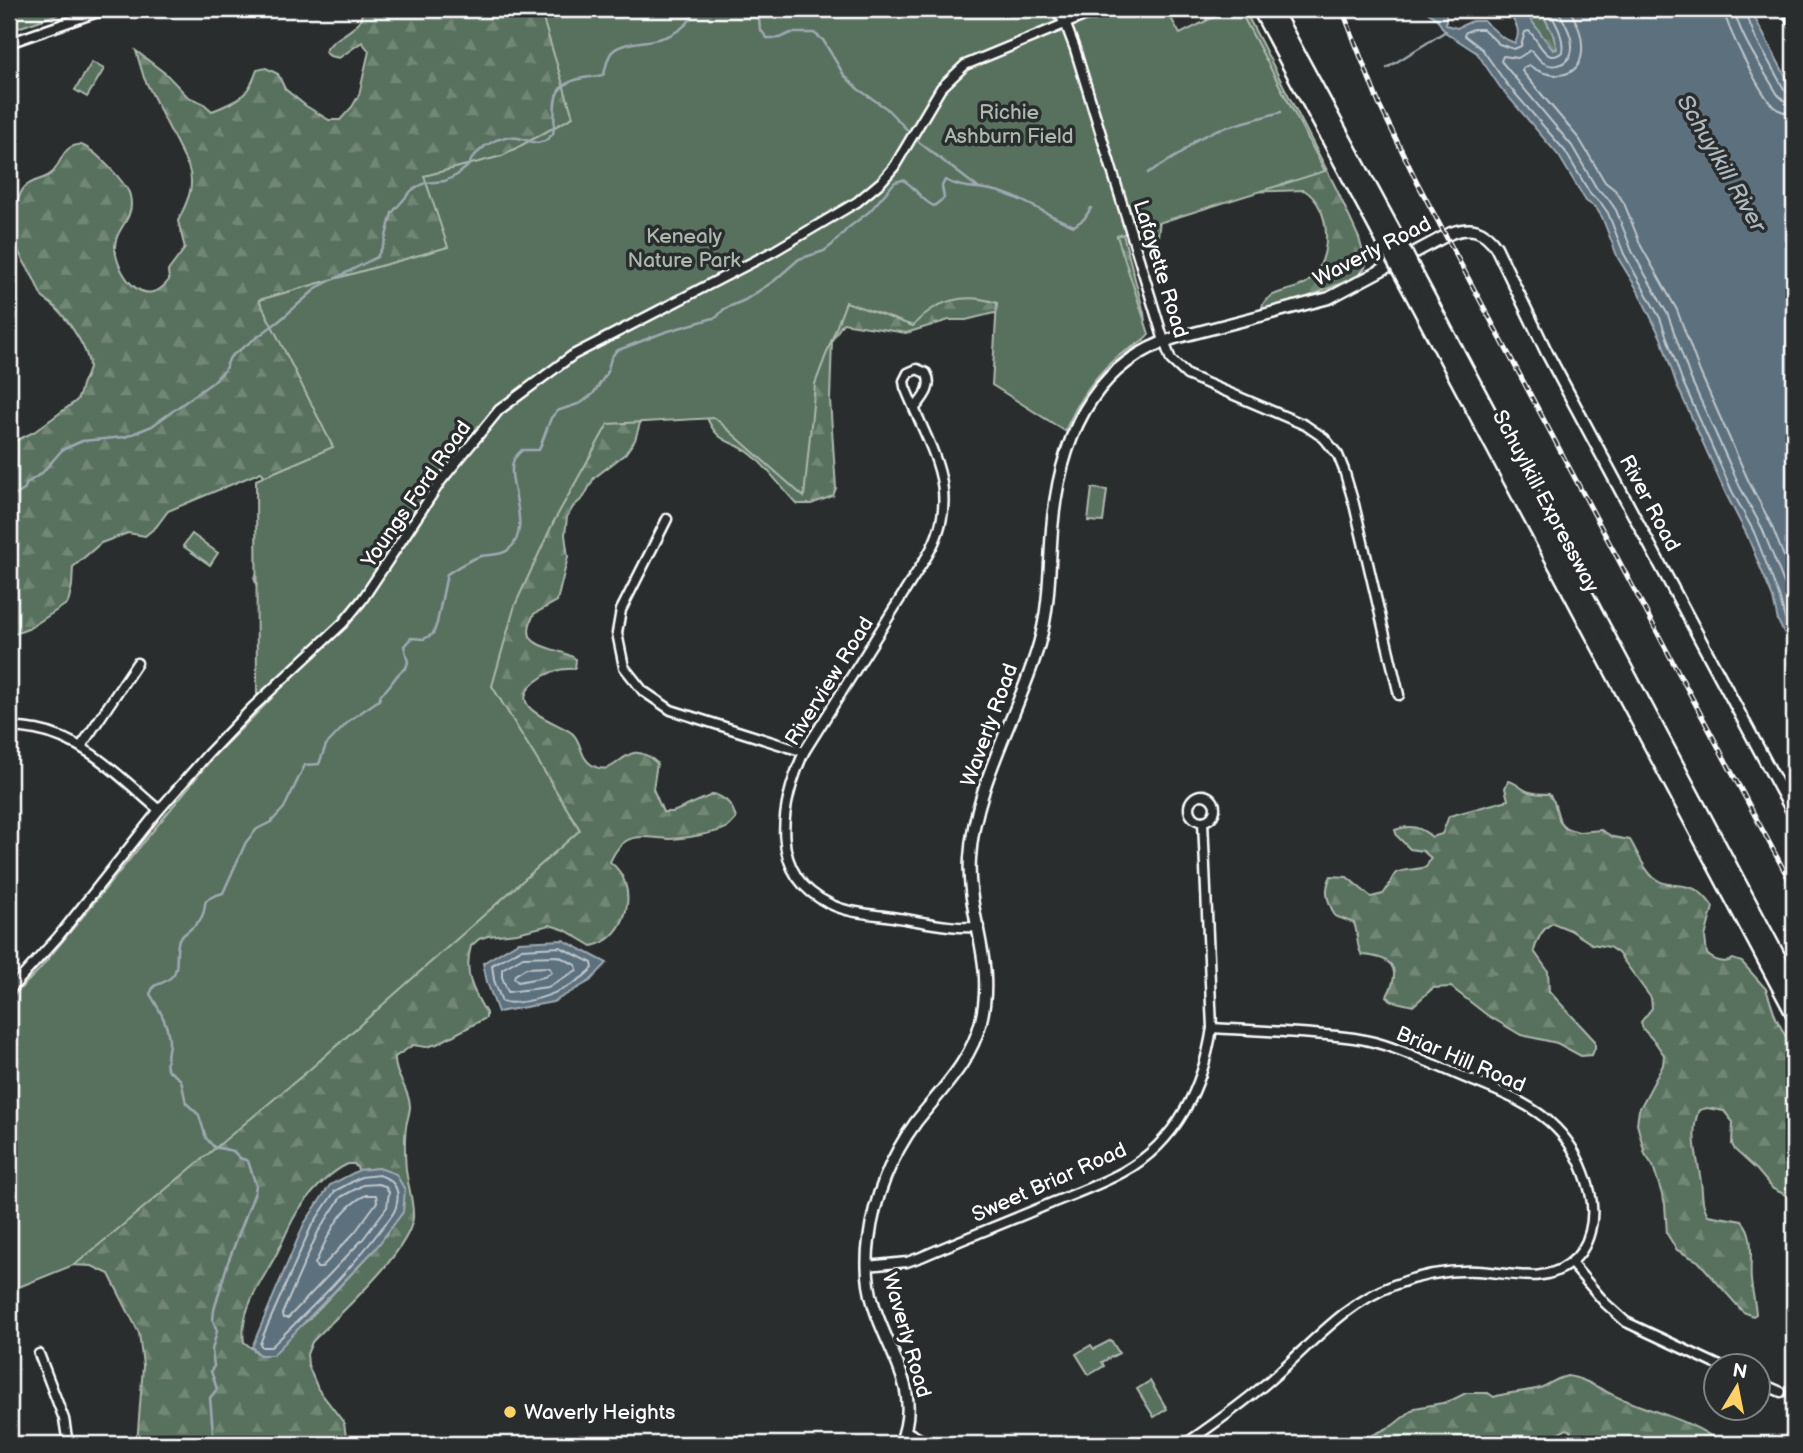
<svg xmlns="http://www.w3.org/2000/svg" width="1803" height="1453" viewBox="0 0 1803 1453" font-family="'Balsamiq Sans',sans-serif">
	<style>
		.grass { fill: url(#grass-tufts); stroke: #acb8ae; stroke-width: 2 }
		.forest { fill: url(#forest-firs); stroke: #acb8ae; stroke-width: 2; fill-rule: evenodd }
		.park { fill: #59715e; stroke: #acb8ae; stroke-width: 2 }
		.water { fill: #5d707d; stroke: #9ea9b1; stroke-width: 2 }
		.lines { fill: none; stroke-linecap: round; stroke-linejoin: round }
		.shore { stroke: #bec6cb; stroke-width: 2 }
		.stream { stroke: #9ea9b1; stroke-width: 2.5 }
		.minor-casing { stroke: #fff; stroke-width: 13 }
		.tertiary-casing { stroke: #fff; stroke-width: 15 }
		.motorway-casing { stroke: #fff; stroke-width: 19 }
		.minor { stroke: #2a2d2e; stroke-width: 8 }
		.tertiary { stroke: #2a2d2e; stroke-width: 10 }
		.motorway { stroke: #2a2d2e; stroke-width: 14 }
		.rail-casing { stroke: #fff; stroke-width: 5 }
		.rail { stroke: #2a2d2e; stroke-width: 2.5; stroke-dasharray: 8; stroke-linecap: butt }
		.motorway-bridge-casing { stroke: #fff; stroke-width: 19; stroke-linecap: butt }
		.motorway-bridge { stroke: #2a2d2e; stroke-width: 14 }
		.poi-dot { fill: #ffd166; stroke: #2a2d2e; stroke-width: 2.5 }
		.labels { text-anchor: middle; stroke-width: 7; stroke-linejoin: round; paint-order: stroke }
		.park-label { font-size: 21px; fill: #acb8ae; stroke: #2a2d2e }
		.street-label { font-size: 21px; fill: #fff; stroke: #2a2d2e }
		.poi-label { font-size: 21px; fill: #fff; stroke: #2a2d2e; text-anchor: start }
		.water-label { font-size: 23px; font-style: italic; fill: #aeb8be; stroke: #2a2d2e }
	</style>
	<defs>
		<pattern id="grass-tufts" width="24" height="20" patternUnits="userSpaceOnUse" patternTransform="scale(1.75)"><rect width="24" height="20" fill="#59715e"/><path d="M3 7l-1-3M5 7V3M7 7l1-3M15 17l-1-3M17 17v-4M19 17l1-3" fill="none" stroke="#728676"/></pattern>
		<pattern id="forest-firs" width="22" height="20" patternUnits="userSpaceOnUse" patternTransform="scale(1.75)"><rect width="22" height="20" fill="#59715e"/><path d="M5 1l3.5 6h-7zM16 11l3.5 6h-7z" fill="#728676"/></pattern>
	</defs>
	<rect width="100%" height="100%" fill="#2a2d2e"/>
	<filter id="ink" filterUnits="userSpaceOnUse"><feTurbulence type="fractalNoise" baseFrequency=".0143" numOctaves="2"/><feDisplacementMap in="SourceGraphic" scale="14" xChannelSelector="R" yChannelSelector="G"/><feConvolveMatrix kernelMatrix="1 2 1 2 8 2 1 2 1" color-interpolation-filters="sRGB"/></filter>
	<g filter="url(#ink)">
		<polygon class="grass" points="9,9 73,9 9,31"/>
		<g class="forest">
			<path d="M362,9h661l-764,585 -5,-17 19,-20 -9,-82 -3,-3 -93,39 -12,16 -11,9 -17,-3 -27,10 -28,24 -1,19 -4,17 -40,26 -19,7v-192l25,-12 42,-31c5,-6 4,-12 7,-19 3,-5 5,-9 6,-15 0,-17 -21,-47 -33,-59 -4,-4 -9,-7 -13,-10 -4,-6 -6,-13 -9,-19 -16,-29 -33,-46 -17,-78 3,-5 4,-11 8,-14 7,-8 21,-7 28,-15 8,-9 9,-24 24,-27 12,-3 44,34 50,44 3,4 4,11 4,16 0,16 -17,26 -16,44 3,27 30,63 54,31l-1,-9 17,-23 -7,-27c9,-19 18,-35 10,-55l-44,-88 -8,-27 30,23 22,23 15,6 9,8c26,-10 36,-14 45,-41l9,-2 12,6 7,15 21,17 23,14h11l12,-13 7,-12 10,-44 -7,-9 -23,16 -9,-2 -5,-4c9,-19 38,-19 37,-43z"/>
			<path d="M1106,9h57l-55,12 91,17 11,-29h34l92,179 23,50 7,25 -1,5 -7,8 -84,35h-13c2,-22 34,-18 48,-30 24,-22 23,-74 -5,-91l-60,2 -84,28 -2,16 -5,7 -9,2 -8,-4 -57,-215z"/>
			<polygon points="1523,9 1540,9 1553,34 1557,50 1550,48"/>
			<path d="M1119,219l25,94 2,18 -2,9 -38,29 -32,36 -69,-87 -11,-5 -28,7h-17l-43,13 -63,-10 -11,17 -2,60 6,88 -3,8 -22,8h-14c-16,-16 -28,-35 -45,-49 -20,-17 -32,-8 -45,-37l-64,-5 -8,27 -10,14 -31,24 -10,19 -11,10 -6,10 -2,18 3,22 -11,44 -23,13c-19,38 21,30 42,45l-1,10c-15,-1 -29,4 -40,13 -33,28 28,41 38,52 9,9 7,24 19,31 27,17 32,-33 65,-2l-4,26 10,23h10l41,-18c13,5 19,11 22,25 -3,3 -5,6 -8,8 -9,6 -48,12 -59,12 -28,-2 -45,-9 -59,23 31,23 18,77 -18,84l-27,-16 -15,-5 -33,8 -29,3 -9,3 -8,7c-8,27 2,45 15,67v5l-49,26 -11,3 -13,-2 -18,12c-1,19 14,30 15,49 0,7 -3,14 -4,21 -2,14 -1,30 0,43 2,16 8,32 7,48 -5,36 -75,97 -101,124l-5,12 1,11 10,24 26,34 3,21h-210l6,-78 -4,-33 -30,-59 -17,-8 -22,-1 111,-462 352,-409zM348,1164h6l5,6 20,-2 24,44 -28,37 -68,72 -47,34 -16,-13c-5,-34 20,-63 34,-91 7,-14 13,-31 22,-43 12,-16 30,-36 48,-44z"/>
			<path d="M1508,781c9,1 13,9 22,11 6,2 13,2 19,2l5,8 6,20 5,6 14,4 22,-2 12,7 17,3c7,11 13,29 24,38 21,15 37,-4 59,29l-8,30 2,17c6,6 18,11 26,5l9,3 24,27 10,29 18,34v147l-21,-10 -16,-19 -22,-20 -3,-6 1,-22 -9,-11 -17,-3 -8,2c-10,23 -1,49 2,72 2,13 0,21 7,33l34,6c14,15 7,40 9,59 1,12 4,22 5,34l-3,2 -10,-4 -45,-51 -21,-11 -10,-16 -2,-30 -12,-38 -8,-12 -8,-30 2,-14 24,-45 1,-10 -9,-13 -12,-13 -2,-7 11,-14 -1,-10 -33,-45 -9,-6 -17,-3 -22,-14 -17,-7c-11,5 -16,17 -19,28l14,20 1,20 46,50v7l-3,7 -11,1 -24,-13 -36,-8 -34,-20 -36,-28 -18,1 -20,18 -21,-5 -5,-5c16,-29 4,-39 -25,-41 -7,-11 -3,-20 -8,-32l-19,-7c-7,-15 -12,-24 -4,-40l16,1 24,20 12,-3c6,-6 8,-16 13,-21 5,-4 22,-3 30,-6l5,-9 -8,-7 -13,-2 -13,-13 -2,-6c16,-6 25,-3 37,7l10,-3 7,-18 59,-16 -3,-12z"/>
			<path d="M1567,1376c19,2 37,16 55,23 34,14 72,22 100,45h-153l2,-13 -4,-2 -29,15h-184l38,-18 23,-18 33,-6 18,-9h22l6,4c15,-5 32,-5 46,-9 11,-4 14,-9 27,-12z"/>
		</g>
		<g class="park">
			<path d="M540,9h503l7,10 45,2 21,-12h50l14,25 50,-25h9l86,162 -208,65 32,98c-8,10 -22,15 -32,23 -24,20 -39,45 -52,74l-73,-46 5,-82c-32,-11 -62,-3 -84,23l-67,-24 -31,82 -11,113 -89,-79 -107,6 -55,99 -38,82 -23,81 88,144 -271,240 -233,194 -67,27v-291l30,-30 175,-214 58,-58 -15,-3 -1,-215 77,-33 -74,-147 189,-53 -24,-71 78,-20 71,-39z"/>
			<polygon points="92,62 104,69 87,97 75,90"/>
			<polygon points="1092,488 1107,490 1103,522 1088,521"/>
			<polygon points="192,534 218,553 210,565 183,546"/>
			<polygon points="1111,1340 1119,1353 1102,1362 1104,1366 1089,1375 1076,1354 1091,1345 1094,1349"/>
			<polygon points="1150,1381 1167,1409 1154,1417 1137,1389"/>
		</g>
		<g class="water">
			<path d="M1423,9h21l2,3v13l11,3 15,-7h12l19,17 12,5c8,-14 -2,-23 -10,-34h18l30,41 4,-1 -4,-15 -13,-25h210l44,83v561l-16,-32 -5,-23 -26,-63 -21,-41 -50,-111 -15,-45 -24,-49 -19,-31 -16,-41 -6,-9 -10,-7 -27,-45 -59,-69 -23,-34 -32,-21 -8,-13z"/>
			<polygon points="563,940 607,963 590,981 553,1002 498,1012 487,982 483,963 518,942"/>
			<polygon points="379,1168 396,1174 405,1190 403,1212 375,1249 273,1355 260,1355 252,1347 304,1224 330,1185 359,1170"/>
		</g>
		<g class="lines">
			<g class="shore">
				<path d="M1548,9c7,13 17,28 14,43 -16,14 -23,-12 -33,-21l-4,1 -4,14 -7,3 -15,-5 -16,-15h-10l-7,3 -2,3 18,14 24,34 59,68 26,44 10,8 7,10 16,41 36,64 22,62 50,111 22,41 25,64 6,23 9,18"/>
				<path d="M1557,9c8,13 26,43 6,54 -7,4 -15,3 -21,-1 -5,-4 -7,-9 -11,-12l-13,8 -15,-2 -2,5 71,85 25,43 10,8 9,13 16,41 36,64 22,62 50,110 22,41 26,65 6,26"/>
				<path d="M1569,9c7,12 13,23 13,37 2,34 -32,35 -53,19l-6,3 -1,3 58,69 25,42 10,8 9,13 17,43 36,64 23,62 49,110 22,42 23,58"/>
				<path d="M1724,9c1,16 37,86 50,98 6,5 13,6 20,7"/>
				<path d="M1735,9c1,22 31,65 43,86l7,6 9,2"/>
				<polyline points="1744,9 1756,39 1784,89 1789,93 1794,94"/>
				<path d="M560,947l32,16 1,5c-20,21 -62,38 -91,34l-8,-22 -2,-15 29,-16z"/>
				<polygon points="558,956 576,965 577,970 548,987 508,992 502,977 502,969 523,957"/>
				<polygon points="549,967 552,972 544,977 518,982 514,978 515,975 526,968"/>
				<path d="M379,1175c16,5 22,15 17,32 -2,8 -10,16 -15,22 -32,43 -72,81 -110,118h-9l-2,-3 3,-8 48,-109 24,-36 26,-14z"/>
				<polygon points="378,1184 385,1186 389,1192 387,1207 363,1239 288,1318 283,1318 282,1314 318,1232 341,1197 363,1185"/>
				<path d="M366,1195h10l1,7 -22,30 -34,36h-4l-2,-4c12,-26 24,-57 51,-69z"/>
			</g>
			<g class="stream">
				<polyline points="758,9 760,29 767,38 780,38 791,33 814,33 823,40 844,75 858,89 886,108 920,143 977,187"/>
				<polyline points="1387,68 1446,31"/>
				<polyline points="1148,173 1180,154 1196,140 1216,130 1281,112"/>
				<path d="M9,497l7,-2 8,-5 3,-7 15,-10 20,-23 20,-9 43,-4 27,-11 61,-44 11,-11 6,-14 49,-36 39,-34 59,-30 7,-13 8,-31 20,-23 13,-7 20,-2 12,-6 11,-9 5,-9 12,-11 11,-6 10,-3 12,1 19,5 8,-2 8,-7c5,-28 -8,-48 30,-56 7,-2 14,0 21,-4 2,-7 3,-15 7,-21 15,-19 64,0 86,-44"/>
				<path d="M214,1444l-4,-46 7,-9 -6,-18 3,-5 -2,-16 5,-19 -4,-11 1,-10 14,-48 27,-70 1,-7 -8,-24 -8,-3 -7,-7 -19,-4 -8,-9 -7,-23 -13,-12 -5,-23 -14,-11c-2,-12 2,-17 2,-28 -1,-18 -10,-32 -19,-47l4,-8c33,-11 18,-22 25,-47 6,-6 15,-12 21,-19 11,-17 -5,-19 23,-27l23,-51 11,-13 14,-7 13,-14 21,-43 14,-1 7,-19 24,-25 29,-20 2,-6c11,-7 14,-21 25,-26l2,-6 -4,-16 7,-8 13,1 9,-5 4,-11 10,-49c11,-7 21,-14 34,-18 9,-2 19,0 27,-6 27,-21 -4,-70 6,-91 1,-2 7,-8 8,-9h17l12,-32 6,-7 24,-8 12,-9 14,-21 4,-15 5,-7 49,-19 52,-15 7,-8 21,-9 29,-19 25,-22 25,-8 8,-6 16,-17 22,-17 25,-29 8,-2c13,7 17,20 31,26l10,-8 -2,-12 3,-6c18,10 38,6 58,13 25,8 47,24 71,33l10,-7 7,-11"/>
			</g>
			<defs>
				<g id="minor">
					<polyline points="1056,9 1066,25 1075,49 1164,341 1171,360 1187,375 1305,425 1324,438 1338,455 1344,470 1354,504 1399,695"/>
					<polyline points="9,43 106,9"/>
					<path d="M915,408c8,-10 19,-22 11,-35l-9,-4 -9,4 -4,8 1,6c24,61 60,106 22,169l-123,196c-23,52 -38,122 26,152 20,10 46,10 68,14 27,4 54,11 81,9"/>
					<polyline points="667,519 621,610 617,633 624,667 643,691 671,710 804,752"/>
					<path d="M9,729c9,-3 17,0 27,1 50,9 85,48 123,80"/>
					<polyline points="82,745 137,663"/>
					<circle cx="1202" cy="808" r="13"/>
					<polyline points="9,991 58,937 159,810 208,754 252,708 343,623 362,600 441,481 499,410 573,355 774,251 857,202 881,182 894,167 941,88 965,65 1101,9"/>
					<polyline points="1571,1263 1605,1303 1626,1322 1720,1366"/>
					<path d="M867,1266l40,-4 14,-5c44,-19 89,-36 133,-55 23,-9 47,-18 69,-30 54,-30 80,-85 89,-144l-9,-207"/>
					<polyline points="39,1354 64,1419 68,1444"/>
					<polyline points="1758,1382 1781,1392"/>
					<polyline points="906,1431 929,1444"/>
					<path d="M1185,1444c32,-22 63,-44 92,-70 38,-34 69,-71 117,-89 26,-10 55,-15 83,-14 31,1 64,14 92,-7 22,-16 27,-47 21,-72 -6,-24 -17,-47 -34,-64 -27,-28 -68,-40 -102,-55 -32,-13 -65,-30 -100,-35 -46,-6 -95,-7 -142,-10"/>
				</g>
				<path id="tertiary" d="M900,1444c23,-53 -11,-89 -26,-138 -7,-22 -8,-44 -5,-66 5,-42 22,-84 47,-118 25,-32 55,-60 65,-101 15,-60 -15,-106 -11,-163 4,-73 49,-144 69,-214 11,-38 10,-76 13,-115 7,-83 36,-164 123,-191l154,-40 122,-65c20,-7 33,-4 45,14l51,106 247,462"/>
				<g id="motorway">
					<polyline points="1260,9 1384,241"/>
					<polyline points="1273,9 1395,235"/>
					<polyline points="1417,278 1794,988"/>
					<polyline points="1407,283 1794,1014"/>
				</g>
			</defs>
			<use href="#minor" class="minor-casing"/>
			<use href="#tertiary" class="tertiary-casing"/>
			<use href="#motorway" class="motorway-casing"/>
			<use href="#minor" class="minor"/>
			<use href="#tertiary" class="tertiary"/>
			<use href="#motorway" class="motorway"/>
			<defs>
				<g id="rail">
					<polyline points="1342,9 1379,104 1417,182 1794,889"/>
					<polyline points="1781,9 1794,33"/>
				</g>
			</defs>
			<use href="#rail" class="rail-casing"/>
			<use href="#rail" class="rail"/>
			<defs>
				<g id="motorway-bridge">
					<polyline points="1395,235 1417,278"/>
					<polyline points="1384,241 1407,283"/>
				</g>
			</defs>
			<use href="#motorway-bridge" class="motorway-bridge-casing"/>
			<use href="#motorway-bridge" class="motorway-bridge"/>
		</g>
	</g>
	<circle class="poi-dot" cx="510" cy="1412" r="7"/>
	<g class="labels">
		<g class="park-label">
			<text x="1009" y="119">Richie<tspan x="1009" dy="24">Ashburn Field</tspan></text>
			<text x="684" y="243">Kenealy<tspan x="684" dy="24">Nature Park</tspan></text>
		</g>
		<g class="street-label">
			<text transform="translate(1372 251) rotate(-27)" y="7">Waverly Road</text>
			<text transform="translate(1161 269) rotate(73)" y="7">Lafayette Road</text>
			<text transform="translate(416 494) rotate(-55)" y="7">Youngs Ford Road</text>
			<text transform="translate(1546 501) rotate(62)" y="7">Schuylkill Expressway</text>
			<text transform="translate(1650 503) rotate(62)" y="7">River Road</text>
			<text transform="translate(829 681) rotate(-58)" y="7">Riverview Road</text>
			<text transform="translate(989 725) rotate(-70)" y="7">Waverly Road</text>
			<text transform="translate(1461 1059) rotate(23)" y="7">Briar Hill Road</text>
			<text transform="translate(1049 1182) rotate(-24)" y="7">Sweet Briar Road</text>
			<text transform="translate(907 1335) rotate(74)" y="7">Waverly Road</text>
		</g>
		<g class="poi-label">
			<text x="524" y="1419">Waverly Heights</text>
		</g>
		<g class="water-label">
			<text transform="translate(1722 163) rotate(60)" y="8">Schuylkill River</text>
		</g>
	</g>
	<rect width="1803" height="1453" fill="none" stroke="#2a2d2e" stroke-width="35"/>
	<rect x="18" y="18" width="1768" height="1418" fill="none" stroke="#fff" stroke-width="2.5" filter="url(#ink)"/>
	<g transform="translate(1737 1387) rotate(10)"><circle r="33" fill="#2a2d2e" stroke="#7f8182" stroke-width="2"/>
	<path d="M0-5L12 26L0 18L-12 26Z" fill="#ffd166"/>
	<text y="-10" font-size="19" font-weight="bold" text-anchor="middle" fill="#ffffff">N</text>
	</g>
</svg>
